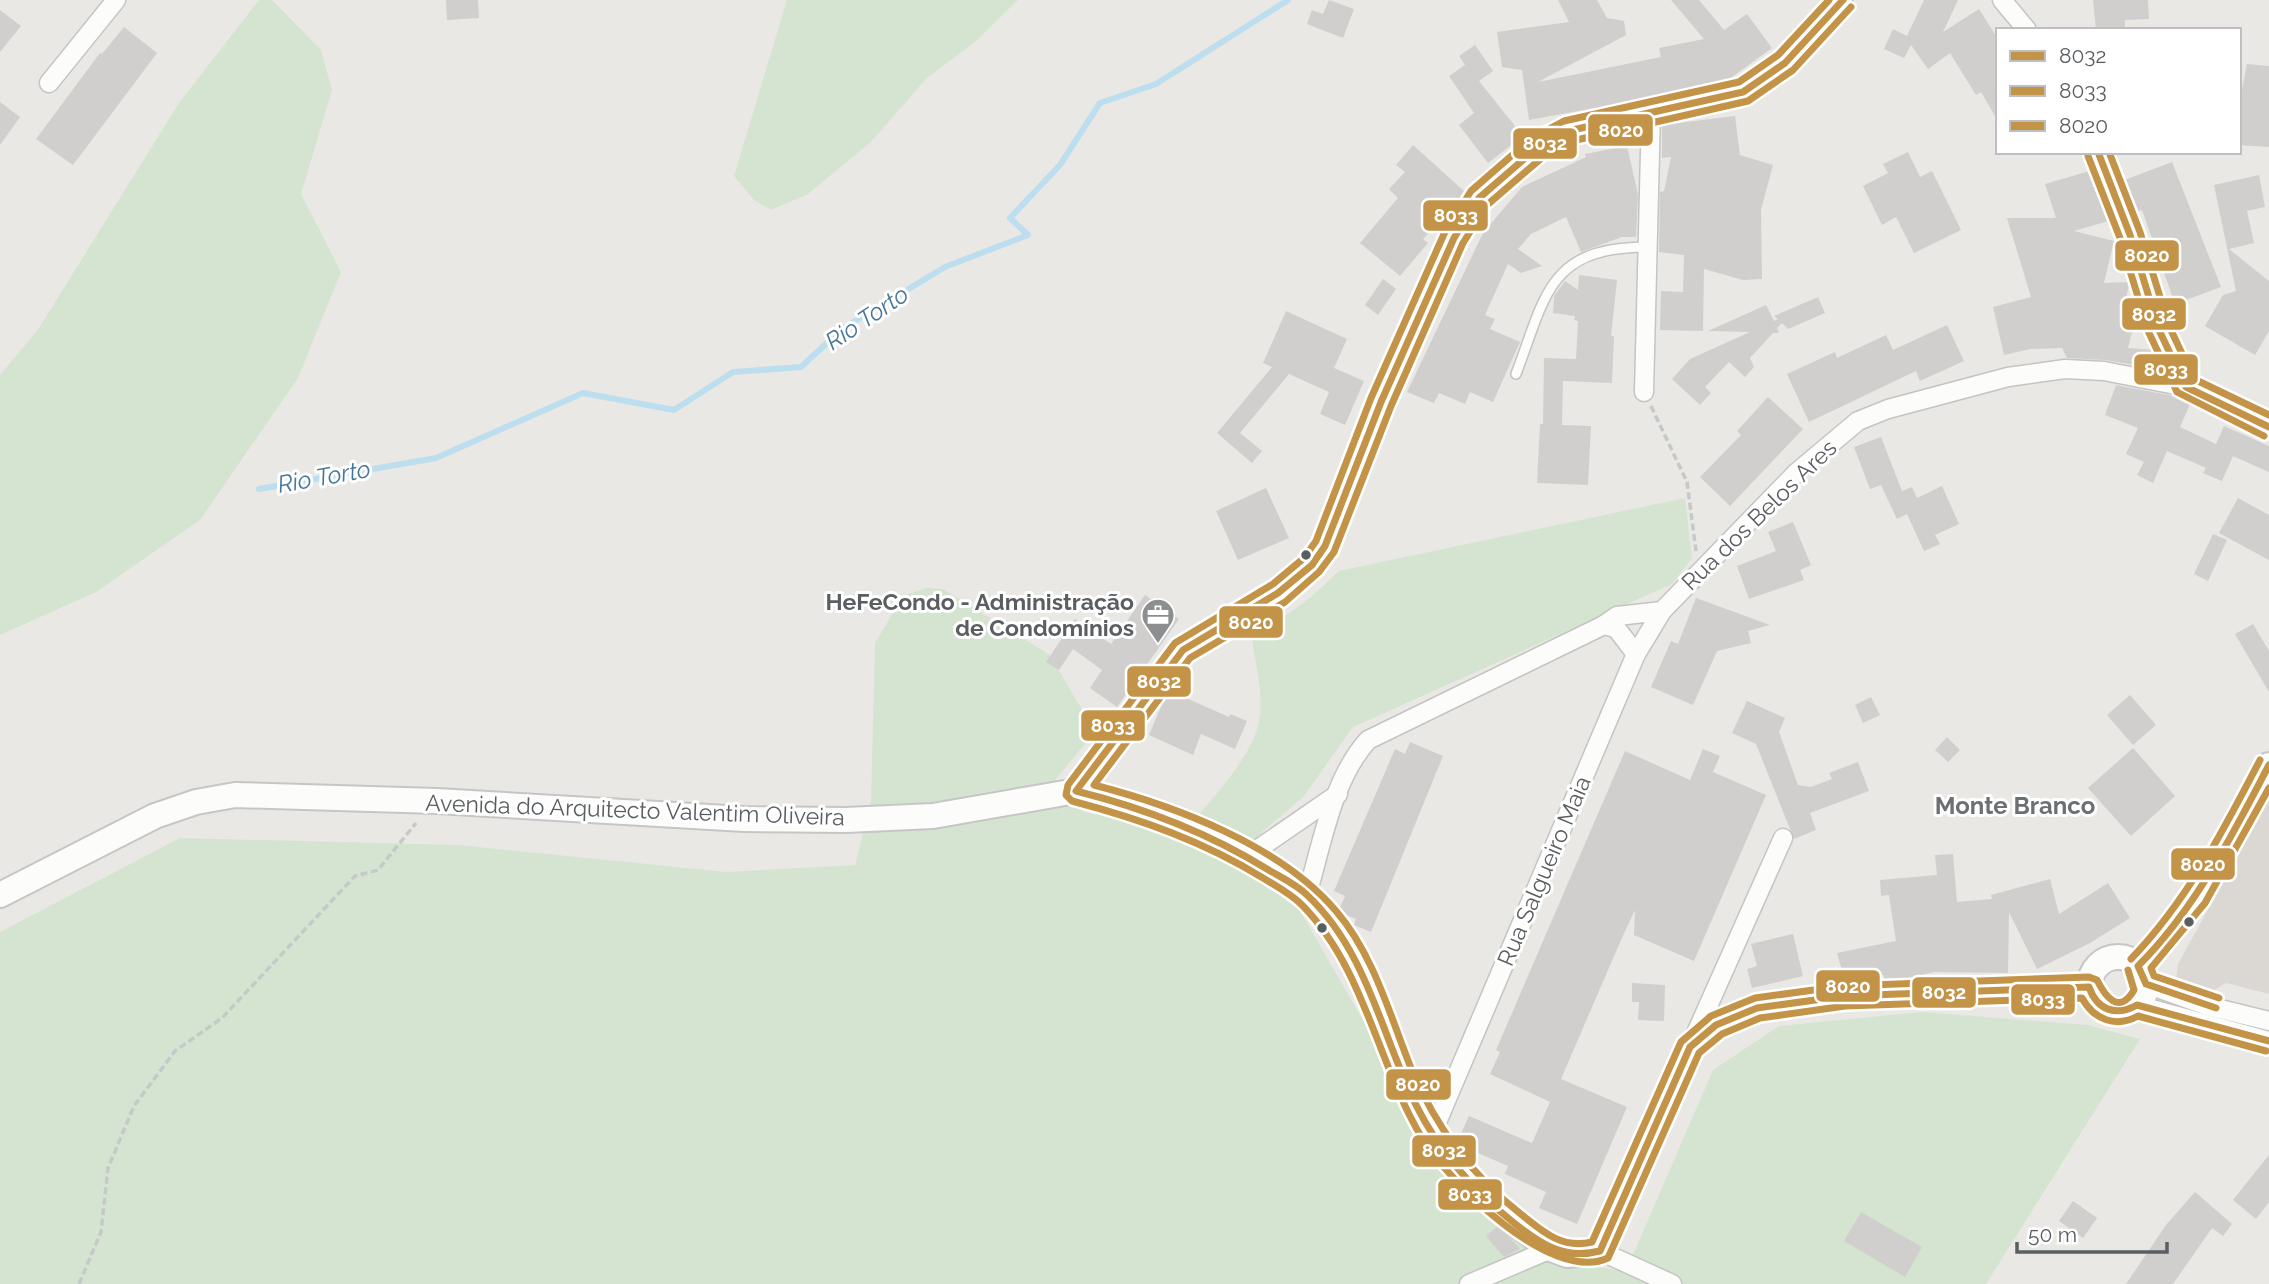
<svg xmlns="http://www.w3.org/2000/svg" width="2269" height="1284" viewBox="0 0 2269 1284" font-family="Raleway,sans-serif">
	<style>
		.education { fill: #dbd8d4 }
		.green { fill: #d5e4d1 }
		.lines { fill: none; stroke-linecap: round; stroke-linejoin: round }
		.stream { stroke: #bddeef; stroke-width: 6 }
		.building { fill: #d0cfcd }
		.lane-casing { stroke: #c4c4c4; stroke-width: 12 }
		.street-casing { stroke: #c4c4c4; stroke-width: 21 }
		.secondary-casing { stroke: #c6c6c6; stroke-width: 28 }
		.path { stroke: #c5c9c7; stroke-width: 3.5; stroke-dasharray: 7 3.5; stroke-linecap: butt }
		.lane { stroke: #fcfcfb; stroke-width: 9 }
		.street { stroke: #fcfcfb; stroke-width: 18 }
		.secondary { stroke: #fcfcfb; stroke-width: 24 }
		.bus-1-casing { stroke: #fff; stroke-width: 12 }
		.bus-2-casing { stroke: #fff; stroke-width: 12 }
		.bus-3-casing { stroke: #fff; stroke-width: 12 }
		.bus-1 { stroke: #c39348; stroke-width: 7 }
		.bus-2 { stroke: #c39348; stroke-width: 7 }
		.bus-3 { stroke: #c39348; stroke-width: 7 }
		.bus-dot { fill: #5a5e61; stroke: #fff; stroke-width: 2.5 }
		.labels { text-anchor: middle; stroke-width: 6; stroke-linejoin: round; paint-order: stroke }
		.street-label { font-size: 23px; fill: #5a5e61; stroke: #fff }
		.poi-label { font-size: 23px; font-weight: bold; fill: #5a5e61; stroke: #fff; text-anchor: end }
		.water-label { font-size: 24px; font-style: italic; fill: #47769b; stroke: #fff }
		.neighbourhood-label { font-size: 24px; font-weight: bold; fill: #6c7073; stroke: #fff }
		.line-badge { stroke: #fff; stroke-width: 2.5 }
		.badge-label { font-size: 19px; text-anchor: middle; font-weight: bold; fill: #fff }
	</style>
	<rect width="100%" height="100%" fill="#e9e8e4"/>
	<polygon class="education" points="2269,798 2269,994 2226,983 2209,993 2187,987 2176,979 2178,964"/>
	<g class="green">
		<polygon points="259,0 272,0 321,50 332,90 301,194 341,272 298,378 200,520 96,592 0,635 0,375 39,328 179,103"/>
		<polygon points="787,0 1018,0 976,41 927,78 870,143 808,194 771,210 754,200 734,176"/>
		<path d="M1685,498l7,60 -20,26 -319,143 -49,69 -42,36 -11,37 40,26 171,298 62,49 58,23 44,6 87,-201 66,-44 143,-14 165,13 53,14 -154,245h-1986v-352l180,-94 277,7 269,27 129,-7 16,-63 4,-159 28,-47 23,-8 17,1 107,66 45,77 -40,48 28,32 105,16c24,-31 59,-64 70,-102 7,-27 -2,-60 -6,-86l58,-42 29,-27z"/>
	</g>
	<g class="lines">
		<polyline class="stream" points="259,489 436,458 583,393 674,410 733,372 801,367 842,329 945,267 1028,235 1010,218 1060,165 1100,103 1156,84 1288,0"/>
	</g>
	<g class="building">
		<polygon points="446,0 478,0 479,18 447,20"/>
		<polygon points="1329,0 1354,9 1343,38 1307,24 1312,10 1323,14"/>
		<polygon points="1558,0 1597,0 1607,18 1624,21 1626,35 1538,82 1661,57 1659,48 1704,39 1671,0 1699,0 1724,30 1747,14 1772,48 1721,85 1529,120 1522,70 1502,67 1497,32 1569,22"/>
		<polygon points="1924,0 1958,0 1943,32 1979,9 1998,39 1998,121 1981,92 1976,95 1950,53 1928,69 1911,45 1904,58 1884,49 1893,29 1907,36"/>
		<polygon points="2093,0 2148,0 2149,19 2125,20 2125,30 2096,30"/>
		<polygon points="0,10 21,26 0,52"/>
		<polygon points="124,27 157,53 73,165 36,139 100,53 102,54"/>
		<polygon points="1475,45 1493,71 1479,81 1523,136 1488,163 1459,125 1474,113 1449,76 1465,65 1459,56"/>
		<polygon points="2247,64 2269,66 2269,147 2239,145 2241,95"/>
		<polygon points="0,102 20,117 0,145"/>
		<polygon points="1735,116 1740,155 1773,165 1761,210 1762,279 1743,280 1704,269 1703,331 1660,330 1661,291 1683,292 1684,255 1659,252 1660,192 1664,191 1671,157 1662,158 1662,125"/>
		<polygon points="1413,145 1465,192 1423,239 1428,243 1400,276 1360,243 1398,198 1389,189 1405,172 1396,165"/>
		<polygon points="1627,146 1638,195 1636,237 1622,237 1581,252 1566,217 1531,234 1518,249 1542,266 1521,273 1508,264 1485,315 1495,319 1490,329 1520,342 1493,402 1470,392 1465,404 1439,393 1434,403 1407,392 1483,233 1522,187 1586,157 1585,154"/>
		<polygon points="1908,152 1920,177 1932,171 1961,230 1914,253 1896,217 1882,225 1863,186 1888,173 1883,164"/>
		<polygon points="2172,162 2221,287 2175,304 2142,210 2134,213 2122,181"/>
		<polygon points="2093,170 2112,220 2074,231 2114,241 2104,283 2130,282 2124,305 2138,309 2128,348 2156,350 2155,369 2106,360 2067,358 2062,348 2030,349 2004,355 1993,307 2031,297 2007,218 2056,218 2045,184"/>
		<polygon points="2259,175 2265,207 2247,211 2254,243 2229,249 2269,281 2269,331 2255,355 2205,326 2223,295 2236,291 2214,185"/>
		<polygon points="1579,275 1617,280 1611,336 1614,336 1612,383 1563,381 1562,425 1591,426 1588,485 1537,483 1540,424 1543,424 1544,358 1576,359 1578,321 1574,320 1575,316 1553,313 1554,296 1565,281 1578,290"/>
		<polygon points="1383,279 1396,289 1378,315 1365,305"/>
		<polygon points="1818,297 1825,313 1788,329 1782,323 1777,328 1779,333 1773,333 1750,358 1754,367 1745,377 1729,362 1705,387 1711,393 1700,405 1672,379 1690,359 1750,332 1708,331 1766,305 1774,321 1778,319 1774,316"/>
		<polygon points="1286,311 1347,339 1334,368 1364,381 1345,425 1320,414 1329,392 1289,374 1240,433 1262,451 1252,463 1217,433 1272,367 1263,363"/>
		<polygon points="1947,325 1964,361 1920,381 1916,371 1809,422 1787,374 1835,352 1837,358 1886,335 1893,350"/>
		<polygon points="2116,385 2174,396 2190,404 2180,427 2216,444 2224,426 2269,446 2269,472 2233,456 2222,481 2203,473 2206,468 2167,451 2153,483 2137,475 2144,462 2126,454 2138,428 2105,415"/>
		<polygon points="1768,397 1803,429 1730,506 1700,477 1741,435 1737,431"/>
		<polygon points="1881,437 1902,491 1912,487 1917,498 1942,486 1959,524 1935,535 1940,544 1924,551 1907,514 1897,519 1881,485 1870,489 1854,447"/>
		<polygon points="1266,488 1289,538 1238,560 1216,511"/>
		<polygon points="2238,498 2269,515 2269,560 2219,533"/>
		<polygon points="1793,522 1811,565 1800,570 1804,580 1749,599 1737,566 1776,551 1768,532"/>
		<polygon points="2213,534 2227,540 2208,581 2194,574"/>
		<polygon points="1145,595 1179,619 1117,707 1090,688 1102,670 1073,649 1059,670 1046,662 1075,619 1111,644"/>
		<polygon points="1696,598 1770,625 1748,631 1751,643 1717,651 1693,705 1651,687 1671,641 1678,644"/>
		<polygon points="2253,624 2269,651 2269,692 2235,634"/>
		<polygon points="1168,690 1229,717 1230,714 1247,721 1235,749 1201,734 1193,755 1149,735"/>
		<polygon points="2130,695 2156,725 2133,745 2107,715"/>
		<polygon points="1871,697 1880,715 1863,723 1855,705"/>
		<polygon points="1747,701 1785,718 1779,732 1798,785 1811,787 1832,779 1829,773 1858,762 1869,791 1810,813 1816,830 1794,839 1756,744 1732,733"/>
		<polygon points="1947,737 1960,750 1948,762 1935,750"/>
		<polygon points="1410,742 1443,756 1371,932 1354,925 1356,919 1341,913 1339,910 1345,896 1334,891 1395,749 1405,754"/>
		<polygon points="2133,748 2175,796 2131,836 2088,788"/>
		<polygon points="1703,749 1720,756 1713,772 1766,795 1694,961 1634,935 1635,910 1621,940 1561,1079 1627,1107 1577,1224 1539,1208 1546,1192 1505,1174 1508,1166 1469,1149 1472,1143 1459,1138 1469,1116 1532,1143 1550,1102 1490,1074 1500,1052 1496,1050 1625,751 1690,780"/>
		<polygon points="1953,854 1957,902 1992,899 1991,895 2050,879 2059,914 2108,883 2130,918 2090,943 2037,969 2009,912 2008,973 1934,972 1905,979 1885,980 1883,975 1845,981 1837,953 1896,941 1889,895 1881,896 1880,880 1937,875 1935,855"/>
		<polygon points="1793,934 1803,976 1752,988 1747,969 1757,966 1751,944"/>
		<polygon points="1632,983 1665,985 1664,1021 1638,1020 1639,1002 1632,1002"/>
		<polygon points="2269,1155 2269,1202 2256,1219 2233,1200"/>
		<polygon points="2195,1192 2232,1224 2223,1236 2212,1228 2173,1284 2126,1284 2166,1225"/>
		<polygon points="2073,1201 2097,1218 2083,1238 2059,1221"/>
		<polygon points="1861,1212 1922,1247 1905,1277 1844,1241"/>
		<polygon points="1497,1227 1512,1240 1520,1249 1504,1257 1486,1236"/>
	</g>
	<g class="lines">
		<defs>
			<path id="lane" d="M1516,374c30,-79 32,-127 132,-127"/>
			<g id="street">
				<polyline points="2002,0 2027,30"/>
				<polyline points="49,83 116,0"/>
				<polyline points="2098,152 2130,235 2159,330 2186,387 2269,427"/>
				<polyline points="1644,392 1651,112"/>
				<polyline points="1604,625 1617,616 1662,611"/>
				<path d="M1076,791l107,-141c47,-38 110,-49 142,-104l56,-144 73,-164 25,-40 59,-51 30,-16 175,-39c44,-22 67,-56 100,-92"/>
				<polyline points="1248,856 1338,794"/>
				<path d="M1307,895c15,-51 25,-115 61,-155l236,-115 12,3 20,26"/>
				<polyline points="2146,984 2208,1006 2269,1021"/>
				<polyline points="2137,1005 2269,1041"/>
				<polyline points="1692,1042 1783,838"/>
				<polyline points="1432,1134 1636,654 1662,611 1796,473 1858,421 1888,409 2008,377 2065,369 2104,371 2186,387"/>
				<polyline points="1600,1251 1672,1284"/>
				<polyline points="1469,1284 1551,1249"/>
			</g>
			<g id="secondary">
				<polyline points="0,895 155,816 196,802 235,795 437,801 744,819 846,820 933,816 1076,791 1119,801 1213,837 1307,895 1337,932 1359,973 1432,1134 1483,1194 1514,1223 1551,1249 1567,1255 1600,1251 1690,1047 1716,1025 1757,1008 1844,996 2089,987"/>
				<circle cx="2118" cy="985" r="28"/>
				<path d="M2138,966c59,-54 94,-131 131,-201"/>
			</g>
		</defs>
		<use href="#lane" class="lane-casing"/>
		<use href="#street" class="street-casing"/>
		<use href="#secondary" class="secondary-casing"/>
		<g class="path">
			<polyline points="1651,406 1687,482 1696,551"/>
			<polyline points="79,1284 101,1232 108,1168 134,1106 175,1051 222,1018 355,876 378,870 416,823"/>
		</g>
		<use href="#lane" class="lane"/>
		<use href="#street" class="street"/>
		<use href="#secondary" class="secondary"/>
		<defs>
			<g id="bus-1">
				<path d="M1843,0l-58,63 -42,29 -175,39 -30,16 -59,51 -25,40 -73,164 -56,144 -13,19 -34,28 -95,57 -107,141c68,17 131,41 191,78 13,8 29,15 40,26 60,56 74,139 109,210 23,46 58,86 98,118 28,22 50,37 86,28l90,-204 26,-22 41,-17 87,-12 245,-9c8,23 27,30 48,18l132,36"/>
				<polyline points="2098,152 2130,235 2159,330 2186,387 2269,427"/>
				<path d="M2216,1008l-70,-24 -8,-18c58,-58 93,-129 131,-201"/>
			</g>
			<g id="bus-2">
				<path d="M1829,0l-51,55 -39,27 -175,39 -32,17 -61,53 -27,43 -73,164 -55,143 -12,17 -31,26 -98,59 -107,142 -2,10 6,6c68,18 131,40 191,77 13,8 28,16 39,27 63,64 75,158 120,233 27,44 129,146 186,120l91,-205 23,-19 38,-16 85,-12 237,-8c12,22 34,30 56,18l128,35"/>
				<polyline points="2088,156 2120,238 2149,333 2177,392 2264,436"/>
				<polyline points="2219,998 2154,976 2151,968 2205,903 2269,788"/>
			</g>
			<g id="bus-3">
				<path d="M1851,7l-58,63 -45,31 -176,40 -28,15 -57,49 -24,38 -72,163 -57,146 -15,20 -34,30 -95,56 -96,127c81,21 186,60 242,126 38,44 54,105 75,157 24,58 61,108 111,147 22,18 41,34 70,27l89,-200 30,-26 44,-18 88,-12 246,-9 8,3c8,16 22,36 37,10l-6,-20"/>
				<polyline points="2109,152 2140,232 2169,326 2194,379 2269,415"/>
				<path d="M2131,959c56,-58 92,-128 129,-199"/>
			</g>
		</defs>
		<use href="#bus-1" class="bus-1-casing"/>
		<use href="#bus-2" class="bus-2-casing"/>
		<use href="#bus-3" class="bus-3-casing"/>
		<use href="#bus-1" class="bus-1"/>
		<use href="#bus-2" class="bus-2"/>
		<use href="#bus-3" class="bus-3"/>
	</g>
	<defs>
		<symbol id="office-pin" viewBox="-11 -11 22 30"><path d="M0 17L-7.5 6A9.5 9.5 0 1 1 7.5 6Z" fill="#8c8e8f" stroke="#fff"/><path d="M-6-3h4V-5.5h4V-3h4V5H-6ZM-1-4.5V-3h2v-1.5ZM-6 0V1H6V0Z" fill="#fff"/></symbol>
	</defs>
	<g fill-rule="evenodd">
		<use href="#office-pin" x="1139" y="596" width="38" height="52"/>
	</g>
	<g class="bus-dot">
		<circle cx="1306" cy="555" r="6"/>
		<circle cx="2189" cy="922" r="6"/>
		<circle cx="1322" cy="928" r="6"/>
	</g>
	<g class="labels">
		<g class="street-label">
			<text transform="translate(1759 515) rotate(-44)" y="8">Rua dos Belos Ares</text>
			<text transform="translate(635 810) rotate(2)" y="8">Avenida do Arquitecto Valentim Oliveira</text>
			<text transform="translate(1544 871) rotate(-67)" y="8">Rua Salgueiro Maia</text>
		</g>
		<g class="poi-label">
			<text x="1134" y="610">HeFeCondo - Administração<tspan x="1134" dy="26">de Condomínios</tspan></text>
		</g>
		<g class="water-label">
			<text transform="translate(867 318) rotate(-34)" y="8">Rio Torto</text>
			<text transform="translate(324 477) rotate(-10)" y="8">Rio Torto</text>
		</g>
		<g class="neighbourhood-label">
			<text x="2015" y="814">Monte Branco</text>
		</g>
	</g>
	<g class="line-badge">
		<rect x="1587" y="113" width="67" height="34" rx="7" fill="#c39348"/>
		<rect x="1512" y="127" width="66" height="33" rx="7" fill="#c39348"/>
		<rect x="1422" y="199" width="67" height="33" rx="7" fill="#c39348"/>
		<rect x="2114" y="239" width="66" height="33" rx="7" fill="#c39348"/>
		<rect x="2121" y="297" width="66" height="34" rx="7" fill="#c39348"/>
		<rect x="2133" y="353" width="66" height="33" rx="7" fill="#c39348"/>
		<rect x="1218" y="605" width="66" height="34" rx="7" fill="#c39348"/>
		<rect x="1126" y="665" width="66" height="33" rx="7" fill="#c39348"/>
		<rect x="1080" y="709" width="66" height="33" rx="7" fill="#c39348"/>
		<rect x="2170" y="847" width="66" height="34" rx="7" fill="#c39348"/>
		<rect x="1815" y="969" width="66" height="34" rx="7" fill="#c39348"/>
		<rect x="1911" y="976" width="66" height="33" rx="7" fill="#c39348"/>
		<rect x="2010" y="983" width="66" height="33" rx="7" fill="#c39348"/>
		<rect x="1385" y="1068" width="67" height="33" rx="7" fill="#c39348"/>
		<rect x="1411" y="1134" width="66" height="34" rx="7" fill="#c39348"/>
		<rect x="1437" y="1178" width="66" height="33" rx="7" fill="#c39348"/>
	</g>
	<g class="badge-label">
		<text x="1621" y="137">8020</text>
		<text x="1545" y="150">8032</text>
		<text x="1456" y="222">8033</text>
		<text x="2147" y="262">8020</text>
		<text x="2154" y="321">8032</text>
		<text x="2166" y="376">8033</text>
		<text x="1251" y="629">8020</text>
		<text x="1159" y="688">8032</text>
		<text x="1113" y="732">8033</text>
		<text x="2203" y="871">8020</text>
		<text x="1848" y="993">8020</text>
		<text x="1944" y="999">8032</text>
		<text x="2043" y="1006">8033</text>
		<text x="1418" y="1091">8020</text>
		<text x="1444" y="1157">8032</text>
		<text x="1470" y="1201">8033</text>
	</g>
	<rect x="1996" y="28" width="245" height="126" fill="#ffffff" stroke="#bdbfc0" stroke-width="2"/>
	<rect x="2010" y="51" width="35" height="10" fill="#c39348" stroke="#bdbfc0" stroke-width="2"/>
	<text x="2059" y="63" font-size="21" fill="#5a5e61">8032</text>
	<rect x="2010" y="86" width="35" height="10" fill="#c39348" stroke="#bdbfc0" stroke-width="2"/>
	<text x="2059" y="98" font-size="21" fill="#5a5e61">8033</text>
	<rect x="2010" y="121" width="35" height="10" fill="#c39348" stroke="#bdbfc0" stroke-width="2"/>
	<text x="2059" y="133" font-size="21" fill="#5a5e61">8020</text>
	<path d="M2017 1242v10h150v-10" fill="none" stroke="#5a5e61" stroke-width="3.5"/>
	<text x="2028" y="1242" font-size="21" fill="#5a5e61" stroke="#ffffff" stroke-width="5" paint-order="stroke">50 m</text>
</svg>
